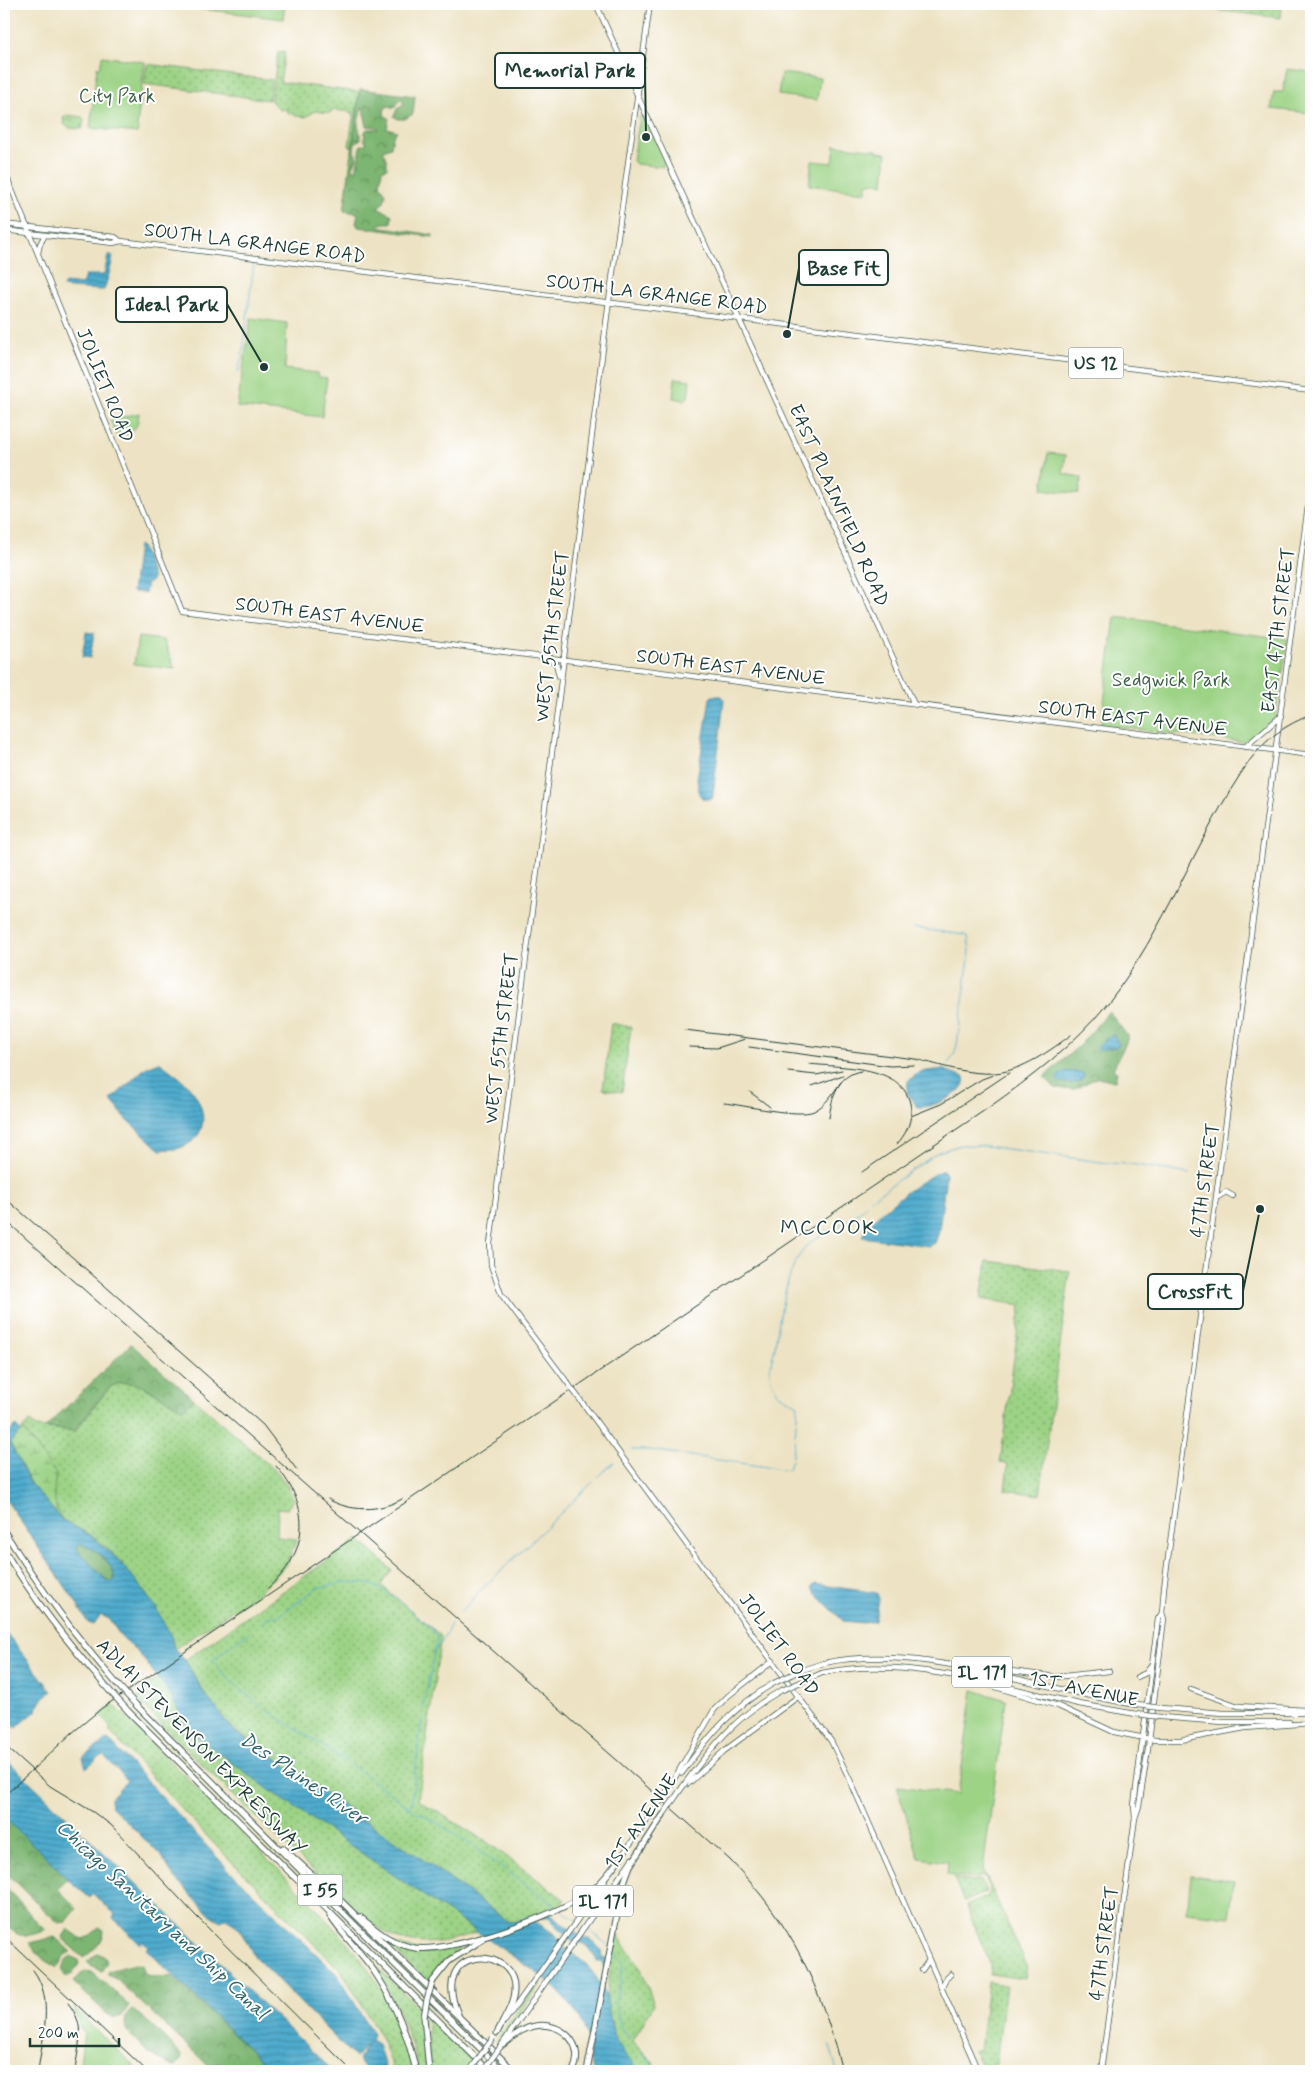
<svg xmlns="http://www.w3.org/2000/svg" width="1315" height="2075" viewBox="0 0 1315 2075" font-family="Mynerve,sans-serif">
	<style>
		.grass { fill: url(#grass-dots); stroke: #5e885c }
		.forest { fill: url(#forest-crowns); stroke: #4e7953; fill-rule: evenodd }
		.wetland { fill: url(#wetland-marsh); stroke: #5e885c }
		.park { fill: #9cd385; stroke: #5e885c }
		.water { fill: url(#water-rules); stroke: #377480; fill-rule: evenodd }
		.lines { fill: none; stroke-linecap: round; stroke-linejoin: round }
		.stream { stroke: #4fabcd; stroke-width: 1 }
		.major-casing { stroke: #3e564a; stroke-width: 6 }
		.highway-casing { stroke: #3e564a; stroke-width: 7 }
		.major { stroke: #fff; stroke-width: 4.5 }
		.highway { stroke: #fff; stroke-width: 5 }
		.rail { stroke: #1f3d34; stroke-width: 1 }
		.major-bridge-casing { stroke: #3e564a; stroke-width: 6; stroke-linecap: butt }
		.highway-bridge-casing { stroke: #3e564a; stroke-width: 7; stroke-linecap: butt }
		.major-bridge { stroke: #fff; stroke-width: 4.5 }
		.highway-bridge { stroke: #fff; stroke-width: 5 }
		.labels { text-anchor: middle; stroke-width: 4; stroke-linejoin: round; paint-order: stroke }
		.shield { fill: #fff; stroke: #627771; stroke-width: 1 }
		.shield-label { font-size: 18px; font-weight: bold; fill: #1f3d34 }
		.park-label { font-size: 19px; fill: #3e6248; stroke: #fff }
		.street-label { font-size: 19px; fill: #1f3d34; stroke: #fff }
		.water-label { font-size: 20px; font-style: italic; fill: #30646a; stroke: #fff }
		.quarter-label { font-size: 21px; letter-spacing: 1px; fill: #1f3d34; stroke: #fff }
		.leader { fill: none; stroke: #1f3d34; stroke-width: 2 }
		.callout-dot { fill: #1f3d34; stroke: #fff; stroke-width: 2 }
		.callout { fill: #fff; stroke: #1f3d34; stroke-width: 2 }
		.callout-label { font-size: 20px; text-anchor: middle; font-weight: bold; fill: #1f3d34 }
	</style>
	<defs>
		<pattern id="grass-dots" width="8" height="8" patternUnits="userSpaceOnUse" patternTransform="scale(1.25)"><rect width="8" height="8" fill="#9cd385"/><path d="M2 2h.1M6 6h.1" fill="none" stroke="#7fac6e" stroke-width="1.8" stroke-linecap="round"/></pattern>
		<pattern id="forest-crowns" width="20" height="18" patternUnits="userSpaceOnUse" patternTransform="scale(1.25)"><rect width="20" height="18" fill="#7db572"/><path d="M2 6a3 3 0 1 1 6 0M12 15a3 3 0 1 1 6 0" fill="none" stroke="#66945e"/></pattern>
		<pattern id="wetland-marsh" width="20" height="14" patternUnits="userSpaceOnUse" patternTransform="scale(1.25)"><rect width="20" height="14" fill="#9cd385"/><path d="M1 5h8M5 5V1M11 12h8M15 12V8" fill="none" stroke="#7fac6e"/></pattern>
		<pattern id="water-rules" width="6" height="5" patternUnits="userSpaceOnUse" patternTransform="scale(1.25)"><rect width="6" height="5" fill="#4fabcd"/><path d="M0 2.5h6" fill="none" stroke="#418ca7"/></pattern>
	</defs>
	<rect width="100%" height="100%" fill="#fff"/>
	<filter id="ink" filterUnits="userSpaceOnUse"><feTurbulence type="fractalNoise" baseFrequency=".02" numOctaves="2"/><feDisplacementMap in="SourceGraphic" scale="10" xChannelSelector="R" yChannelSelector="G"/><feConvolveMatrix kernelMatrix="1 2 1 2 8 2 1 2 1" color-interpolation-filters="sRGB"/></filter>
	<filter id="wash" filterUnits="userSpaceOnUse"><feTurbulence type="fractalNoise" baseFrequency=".0096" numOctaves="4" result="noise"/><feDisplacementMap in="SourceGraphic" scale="20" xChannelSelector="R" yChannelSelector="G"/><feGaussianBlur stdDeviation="1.12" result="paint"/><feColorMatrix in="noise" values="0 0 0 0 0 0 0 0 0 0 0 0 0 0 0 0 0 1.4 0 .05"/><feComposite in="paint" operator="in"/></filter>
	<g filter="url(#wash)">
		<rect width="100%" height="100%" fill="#ede3c4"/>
		<g class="grass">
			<polygon points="1166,4 1282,4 1281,18"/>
			<polygon points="278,52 285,53 280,82 359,92 352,147 349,146 353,117 351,112 334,110 329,113 315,111 306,117 297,116 287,112 287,109 280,110 271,101"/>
			<polygon points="147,64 272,80 269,100 144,84"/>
			<polygon points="611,1023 631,1027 622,1092 603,1089"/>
			<polygon points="987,1261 1070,1271 1040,1495 1005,1490 1008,1464 1000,1463 1021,1305 981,1299"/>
			<path d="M127,1381l11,3 45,24 11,-9 83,73 10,13 7,14 -7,10 -9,-1 -1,29 20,2 -11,27 -30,29 -82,54c-7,-34 -54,-94 -83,-114 -11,-7 -28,-10 -34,-23 -5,-11 -3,-26 -1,-38l-33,-45 6,-8 7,6 39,4 31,-39 6,-6z"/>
			<polygon points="358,1539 392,1570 381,1585 441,1636 418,1800 487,1842 565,1900 550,1909 529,1917 514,1922 508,1921 422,1859 291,1770 264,1748 239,1734 214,1709 185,1660"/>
			<path d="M158,1678l12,16 29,44 76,56 202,138c-24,9 -52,15 -78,7 -23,-7 -63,-48 -82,-65 -57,-53 -113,-106 -167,-161l-13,-15 7,-4 -3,-4z"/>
			<path d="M113,1704c46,46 92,93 139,139 40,41 84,81 118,128 21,29 35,65 42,100h-20l-1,-9 -9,-23 -40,-67 -125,-125 -107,-115v-6l-10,-11z"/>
			<path d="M985,1874l42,92 -2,13 -35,-5 1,-8 -25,-60c21,-10 29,-8 18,-31z"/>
			<polygon points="954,1878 973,1882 981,1880 986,1892 964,1902"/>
			<path d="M618,1935l23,34 13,35 -21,37 28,30h-20c-8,-8 -16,-15 -23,-26 -21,-33 -8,-75 0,-110z"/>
			<path d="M380,1936c20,12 41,18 65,13 6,-1 14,-4 19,-4l-23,20 -12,19z"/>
			<path d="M362,1952h1l59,59 4,60h-8c-9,-45 -29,-82 -56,-119z"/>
			<polygon points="538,1982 541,1984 499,2043 496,2041"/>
			<polygon points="988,1982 1006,1985 995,2071 983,2071 974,2051 980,2051"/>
			<polygon points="427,2015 472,2061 465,2071 430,2071"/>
		</g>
		<g class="forest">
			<path d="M360,89l55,7 -2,18 -8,5h-8l-3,-3 3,-7 6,-4v-4l-3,-1 -6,8 -5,-2 -4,2 -1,7 5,3 -2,10 10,3 -4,5 -2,11 -8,3 4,12v6l-5,2 -2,15 6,8 -2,9 -6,5 14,8 -1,8h-8l-6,3 56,9v2l-75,-10v-2l-2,-1 2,-11 -14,-2zM363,108l4,18 10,1 1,2h-11l-2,3 -1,8 3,3 -7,3v6l-4,18h-4l5,-12 -3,-7 1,-8 6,-4 -3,-15 3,-15z"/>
			<path d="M1109,1011l19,26c-4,13 -11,21 -15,33l4,2 -2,9 -17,-4 -25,13 -18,-2 -11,-11 37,-33z"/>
			<path d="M131,1344l63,55 -11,10c-20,-10 -48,-35 -71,-23 -6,4 -11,12 -16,17 -7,9 -15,18 -21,28l-29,-4z"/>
			<path d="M79,1544c14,2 38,21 35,37l-3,2 -4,-3 -25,-24 -6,-7z"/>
			<path d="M4,1818l50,46 13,15 -9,10 19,20 -11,13 -7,1c-20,-16 -36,-36 -55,-52z"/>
			<path d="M4,1888l11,8 25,30 5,3v2c-21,6 -27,9 -41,-10z"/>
			<path d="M99,1928l5,3c0,11 -12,21 -21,27l-21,-20 6,-9 14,10 6,-2z"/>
			<polygon points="55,1937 71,1952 65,1955 57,1968 44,1960 29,1943"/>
			<polygon points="98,1953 105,1957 107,1962 101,1972 87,1962"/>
			<path d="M71,1956l7,4 1,4 -8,11 -5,2c-7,-7 -2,-15 5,-21z"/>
			<polygon points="135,1964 142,1965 145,1974 154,1977 172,1976 272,2071 214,2071 116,1979 108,1975 108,1971"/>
			<polygon points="85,1971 92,1972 129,2005 122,2016 115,2018 107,2014 73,1982"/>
			<path d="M132,2009l22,18 27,28 1,4 -9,8 -26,-15 -21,-22c-2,-8 -1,-17 6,-21z"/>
		</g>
		<g class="wetland">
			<polygon points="67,115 82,117 84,120 82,129 70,128 64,124 63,118"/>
			<path d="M23,1429l33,45c-3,18 -3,32 7,47l-33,-38 -20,-40z"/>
		</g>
		<g class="park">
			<polygon points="159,4 285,4 283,19"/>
			<polygon points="102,56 145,62 137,127 139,128 137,133 90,128 97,67 100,67"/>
			<polygon points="1287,69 1311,72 1311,113 1271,109 1274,92 1283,92"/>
			<polygon points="781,73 820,78 817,100 778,95"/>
			<polygon points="640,116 646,119 664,159 663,167 636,164 633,161"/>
			<polygon points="835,145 877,150 877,152 887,153 884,184 873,182 867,184 866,192 809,185 812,161 833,163"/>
			<polygon points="251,318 287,323 285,369 317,373 319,377 327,378 322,417 237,407"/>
			<polygon points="675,378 690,380 688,397 685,400 673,398"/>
			<path d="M139,413c-1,18 -6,18 -22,24l-7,-17z"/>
			<polygon points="1048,453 1066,455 1063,474 1082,477 1079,494 1043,489"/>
			<polygon points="1115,617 1288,639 1275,718 1249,740 1243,742 1101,725"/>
			<polygon points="138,637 164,640 175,669 134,664"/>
			<polygon points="973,1690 1006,1700 983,1869 985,1874 976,1879 947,1875 948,1862 919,1858 897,1786 958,1794"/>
			<polygon points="1191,1875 1234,1881 1229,1917 1187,1912"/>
			<polygon points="74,2009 139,2071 79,2071 84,2033 81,2030"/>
		</g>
		<g class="water">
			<path d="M111,255l2,1 -3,15 -6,19c-8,0 -38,-2 -41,-3l2,-4 17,2 3,-10h19l4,-19z"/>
			<polygon points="138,545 142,548 153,578 152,581 147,583 145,593 132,592"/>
			<polygon points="86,632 94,633 90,658 82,657"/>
			<polygon points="712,696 722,696 724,700 713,796 712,799 703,799 699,794 697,779 710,698"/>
			<polygon points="1114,1035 1119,1044 1117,1047 1100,1050 1097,1048 1106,1039"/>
			<path d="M159,1062c13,10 28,19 37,34 12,21 9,43 -16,52 -6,2 -14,1 -20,2l-34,-31 -15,-19 34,-32z"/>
			<path d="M942,1069l22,8c6,15 -33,32 -46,30l-11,-13 1,-13 12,-9z"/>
			<path d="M1067,1071l16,2 1,3c-5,9 -16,7 -25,6l-2,-3 2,-4z"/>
			<path d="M943,1170l3,4 -7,58 -4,11 -6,3 -67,-9c4,-18 62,-60 81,-67z"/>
			<path d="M15,1425l6,7 -11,11 20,40 33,38 29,15 23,21 17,19 24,32 16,30 2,11 11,11 18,32 30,38 14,10 17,8 27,22 131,89 85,62 7,1 32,-10 24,17 24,13 7,8 1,8 6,2 -2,10 -5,-8h-4l-2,-7 -12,-12 -8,1 -7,-6 -1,-5 -5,-1 -14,-14h-9l-6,2 20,13 12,15 21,16 10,13 10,18 8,42 12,19 15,15h-46c-8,-8 -5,-20 -7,-30 -5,-26 -26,-47 -45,-64l-268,-183 -76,-56 -16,-18 -13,-26 -29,-38 -21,-21 -11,-16 -8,-4 -7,10 -6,-2 -13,-22 -71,-104v-61l2,2zM79,1544c14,2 38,21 35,37l-3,1 -5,-2 -29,-31z"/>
			<polygon points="815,1584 877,1593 879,1599 875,1621 864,1623 843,1621 813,1591 812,1587"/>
			<polygon points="4,1630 52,1691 45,1696 35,1712 16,1728 4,1715"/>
			<polygon points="108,1739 228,1869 338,1975 373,2034 371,2040 378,2044 386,2071 367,2071 358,2059 369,2042 355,2058 255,1957 241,1932 234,1924 226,1919 220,1921 213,1918 173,1876 163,1858 111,1806 110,1799 127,1780 104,1756 99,1757 86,1768 83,1757"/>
			<polygon points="4,1757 81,1831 78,1834 81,1837 84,1834 333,2071 272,2071 146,1949 148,1946 143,1942 140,1944 113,1918 115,1914 93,1894 90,1898 67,1879 54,1864 4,1818"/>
		</g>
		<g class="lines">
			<g class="stream">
				<polyline points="238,373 243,350 254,263"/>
				<polyline points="913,928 965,935 968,937 970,951 957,1045 954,1055 947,1065"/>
				<polyline points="1198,1175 1202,1177 1207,1174"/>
				<polyline points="871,1199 938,1152 961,1145 986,1146 1108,1163 1130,1164 1190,1174"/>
				<path d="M795,1435l3,-30 -21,-12c-3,-7 -7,-14 -7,-22 0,-6 2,-12 4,-19 5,-30 11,-87 35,-108 19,-17 40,-18 57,-39"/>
				<polyline points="632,1450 650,1450 788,1470 792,1460"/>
				<polyline points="792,1456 795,1439"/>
				<polyline points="598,1477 614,1462"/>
				<polyline points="461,1612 478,1593 593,1482"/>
				<polyline points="263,1624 268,1617 279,1616 318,1587 336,1585 342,1582 367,1583 384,1590 400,1601 433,1630 437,1636 435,1650"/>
				<polyline points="249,1632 213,1659 223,1674 262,1707 343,1759 416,1812 426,1816 462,1839 557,1907"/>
				<polyline points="423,1708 435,1650 442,1642 451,1624"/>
				<polyline points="411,1806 422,1717"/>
				<polyline points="563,1911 576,1920"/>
				<polyline points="587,1928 609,1946"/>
				<polyline points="611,1949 623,1962 621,1980 615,2003 622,2031 631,2038"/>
				<polyline points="830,2046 837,2071"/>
				<polyline points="641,2050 658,2071"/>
			</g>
		</g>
	</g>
	<g filter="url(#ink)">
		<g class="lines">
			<defs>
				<g id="major">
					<polyline points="596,4 914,704"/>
					<polyline points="4,170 182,611 1311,755"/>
					<polyline points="4,224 115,237 119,240"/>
					<polyline points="4,230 113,243 121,241 1311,391"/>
					<polyline points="38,253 40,244 45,235"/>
					<polyline points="549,659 556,663 559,676"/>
					<polyline points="1245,747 1281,716"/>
					<polyline points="1218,1197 1226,1192 1233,1196"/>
					<polyline points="564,1378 501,1294 491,1265 490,1244 608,308 650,4"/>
					<polyline points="584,1405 831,1741 850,1780 978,2071"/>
					<path d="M824,1663c97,-21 216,27 313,42"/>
					<polyline points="952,1663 1056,1677 1109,1671"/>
					<path d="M822,1673c49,-11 96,-4 145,5"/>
					<polyline points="1137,1677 1146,1673 1151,1666"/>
					<polyline points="966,1678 1058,1706 1114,1732 1155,1740 1181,1740 1245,1728 1311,1723"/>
					<polyline points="999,1685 1079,1704 1136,1714"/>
					<polyline points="1191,1689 1238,1706 1305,1710"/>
					<polyline points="1161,1708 1223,1713 1311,1713"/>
					<polyline points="1161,1717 1223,1722 1289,1722"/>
					<path d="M682,1773c27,-38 51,-66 92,-90"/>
					<path d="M686,1782c27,-37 53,-68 94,-91"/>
					<polyline points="688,1784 724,1751 799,1696"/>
					<polyline points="663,1798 714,1710 728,1696 773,1661"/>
					<polyline points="1135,1818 1139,1806 1148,1749 1164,1619 1162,1613 1164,1588 1311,483"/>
					<polyline points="922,1970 929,1960"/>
					<polyline points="941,1988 945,1980 951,1974"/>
					<polyline points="505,2021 605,1881"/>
					<polyline points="503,2043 632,1859"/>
					<polyline points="470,2071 473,2066"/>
					<polyline points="1101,2071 1135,1818 1134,1805 1158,1619 1162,1613"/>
				</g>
				<g id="highway">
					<path d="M4,1531c34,54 71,105 113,153"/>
					<path d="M4,1550c30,50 66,96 105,140"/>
					<polyline points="137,1706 363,1933 503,2071"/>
					<polyline points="129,1712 489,2071"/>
					<polyline points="283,1848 339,1899 514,2071"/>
					<path d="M330,1916c13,20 31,36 44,55 21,31 34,65 42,100"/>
					<path d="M360,1917c17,14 32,27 55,31 38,5 146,-34 176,-57 12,-9 21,-22 30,-34"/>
					<polyline points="433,1981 449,1961 482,1940"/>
					<path d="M458,2014c-30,-70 58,-70 56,-24 0,15 -11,30 -17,43"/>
					<polyline points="424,2017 429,2071"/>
					<path d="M501,2046c11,-8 20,-18 34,-20 27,-5 51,19 38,45"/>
					<polyline points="587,2071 622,1888 630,1866 663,1815"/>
				</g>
			</defs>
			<use href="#major" class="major-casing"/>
			<use href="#highway" class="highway-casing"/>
			<use href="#major" class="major"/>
			<use href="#highway" class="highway"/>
			<g class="rail">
				<path d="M685,1030l230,29c25,6 53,16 80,14 27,-2 56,-23 76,-38"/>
				<polyline points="689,1047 717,1048 745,1039"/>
				<polyline points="749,1047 890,1066 914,1065"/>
				<path d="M809,1064c34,4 100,0 102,47 0,13 -6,25 -15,34"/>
				<polyline points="788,1072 816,1075 842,1070"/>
				<polyline points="812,1086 843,1075"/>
				<polyline points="750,1092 770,1107"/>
				<path d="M724,1103c19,2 75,15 90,8 12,-6 19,-18 27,-29"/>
				<polyline points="911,1116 941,1104 982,1079 993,1075"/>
				<path d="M829,1118c3,-21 8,-43 32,-47"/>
				<polyline points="862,1172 1009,1073"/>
				<polyline points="4,1197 263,1425 297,1470"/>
				<path d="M4,1219l726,641c63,65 90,124 112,211"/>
				<path d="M328,1499c22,13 51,13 74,0"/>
				<path d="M268,1588c41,-35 44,-81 8,-122"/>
				<polyline points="4,1745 50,1786 93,1812 111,1825 195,1915 352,2071"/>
				<path d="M4,1796l68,-63 30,-25 886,-600c44,-31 86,-63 120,-105 58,-74 89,-167 142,-243 16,-21 36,-36 61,-45"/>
				<polyline points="4,1936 147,2071"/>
				<path d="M33,1970c22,28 9,69 5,101"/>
				<path d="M68,2003c19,24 10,41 7,68"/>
			</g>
			<defs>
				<g id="major-bridge">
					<polyline points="564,1378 584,1405"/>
					<polyline points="774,1683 799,1671 824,1663"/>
					<polyline points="780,1691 822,1673"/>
					<polyline points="1137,1705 1161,1708"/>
					<polyline points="1136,1714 1161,1717"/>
					<polyline points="663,1815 686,1782"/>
					<polyline points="621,1857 663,1798"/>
					<polyline points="473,2066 493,2038"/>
					<polyline points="483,2071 501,2046"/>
				</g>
				<g id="highway-bridge">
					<polyline points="117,1684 137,1706"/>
					<polyline points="109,1690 129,1712"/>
					<polyline points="424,2017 427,1999 433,1981"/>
				</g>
			</defs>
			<use href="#major-bridge" class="major-bridge-casing"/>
			<use href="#highway-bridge" class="highway-bridge-casing"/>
			<use href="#major-bridge" class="major-bridge"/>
			<use href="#highway-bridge" class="highway-bridge"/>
		</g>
	</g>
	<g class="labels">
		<g class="shield">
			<rect x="1068.5" y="347.5" width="55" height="31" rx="4"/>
			<rect x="952" y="1656.5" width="60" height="31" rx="4"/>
			<rect x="297.5" y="1874.5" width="45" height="31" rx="4"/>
			<rect x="573" y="1885.5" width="60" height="31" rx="4"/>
		</g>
		<g class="shield-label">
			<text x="1096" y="369">US 12</text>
			<text x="982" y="1678">IL 171</text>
			<text x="320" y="1896">I 55</text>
			<text x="603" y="1907">IL 171</text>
		</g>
		<g class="park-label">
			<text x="117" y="102">City Park</text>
			<text x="1171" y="686">Sedgwick Park</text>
		</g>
		<g class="street-label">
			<text transform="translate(255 242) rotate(7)" y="7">SOUTH LA GRANGE ROAD</text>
			<text transform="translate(657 293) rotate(7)" y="7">SOUTH LA GRANGE ROAD</text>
			<text transform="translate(106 385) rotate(68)" y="7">JOLIET ROAD</text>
			<text transform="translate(840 505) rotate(66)" y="7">EAST PLAINFIELD ROAD</text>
			<text transform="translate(330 614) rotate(7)" y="7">SOUTH EAST AVENUE</text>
			<text transform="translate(1277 630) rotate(-83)" y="7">EAST 47TH STREET</text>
			<text transform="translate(551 636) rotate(-83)" y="7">WEST 55TH STREET</text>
			<text transform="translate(731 666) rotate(7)" y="7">SOUTH EAST AVENUE</text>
			<text transform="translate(1133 717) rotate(7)" y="7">SOUTH EAST AVENUE</text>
			<text transform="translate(500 1038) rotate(-83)" y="7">WEST 55TH STREET</text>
			<text transform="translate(1204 1180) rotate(-82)" y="7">47TH STREET</text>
			<text transform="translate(780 1644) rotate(54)" y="7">JOLIET ROAD</text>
			<text transform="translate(1084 1688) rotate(12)" y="7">1ST AVENUE</text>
			<text transform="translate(202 1746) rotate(46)" y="7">ADLAI STEVENSON EXPRESSWAY</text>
			<text transform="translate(640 1821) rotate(-55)" y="7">1ST AVENUE</text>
			<text transform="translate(1103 1943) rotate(-82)" y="7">47TH STREET</text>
		</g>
		<g class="water-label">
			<text transform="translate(304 1778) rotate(34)" y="7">Des Plaines River</text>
			<text transform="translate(163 1919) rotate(43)" y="7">Chicago Sanitary and Ship Canal</text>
		</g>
		<g class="quarter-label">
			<text x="829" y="1234">MCCOOK</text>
		</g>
	</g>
	<path class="leader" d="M646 137L645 70M787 334L799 268M264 367L227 304M1260 1209L1243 1291"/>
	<g class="callout-dot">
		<circle cx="646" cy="137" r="5"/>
		<circle cx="787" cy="334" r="5"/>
		<circle cx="264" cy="367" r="5"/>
		<circle cx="1260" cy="1209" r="5"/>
	</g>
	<g class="callout">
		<rect x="495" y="53" width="150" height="35" rx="5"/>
		<rect x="799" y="250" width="89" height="35" rx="5"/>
		<rect x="116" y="287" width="111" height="35" rx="5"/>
		<rect x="1148" y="1274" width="95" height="35" rx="5"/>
	</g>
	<g class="callout-label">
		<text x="570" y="77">Memorial Park</text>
		<text x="844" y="275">Base Fit</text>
		<text x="172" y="311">Ideal Park</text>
		<text x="1195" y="1298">CrossFit</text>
	</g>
	<rect width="1315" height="2075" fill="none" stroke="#fff" stroke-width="20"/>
	<path d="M30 2038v8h89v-8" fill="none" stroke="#1f3d34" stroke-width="2.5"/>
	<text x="38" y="2038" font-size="15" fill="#1f3d34" stroke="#ffffff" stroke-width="4" paint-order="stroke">200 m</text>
</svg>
